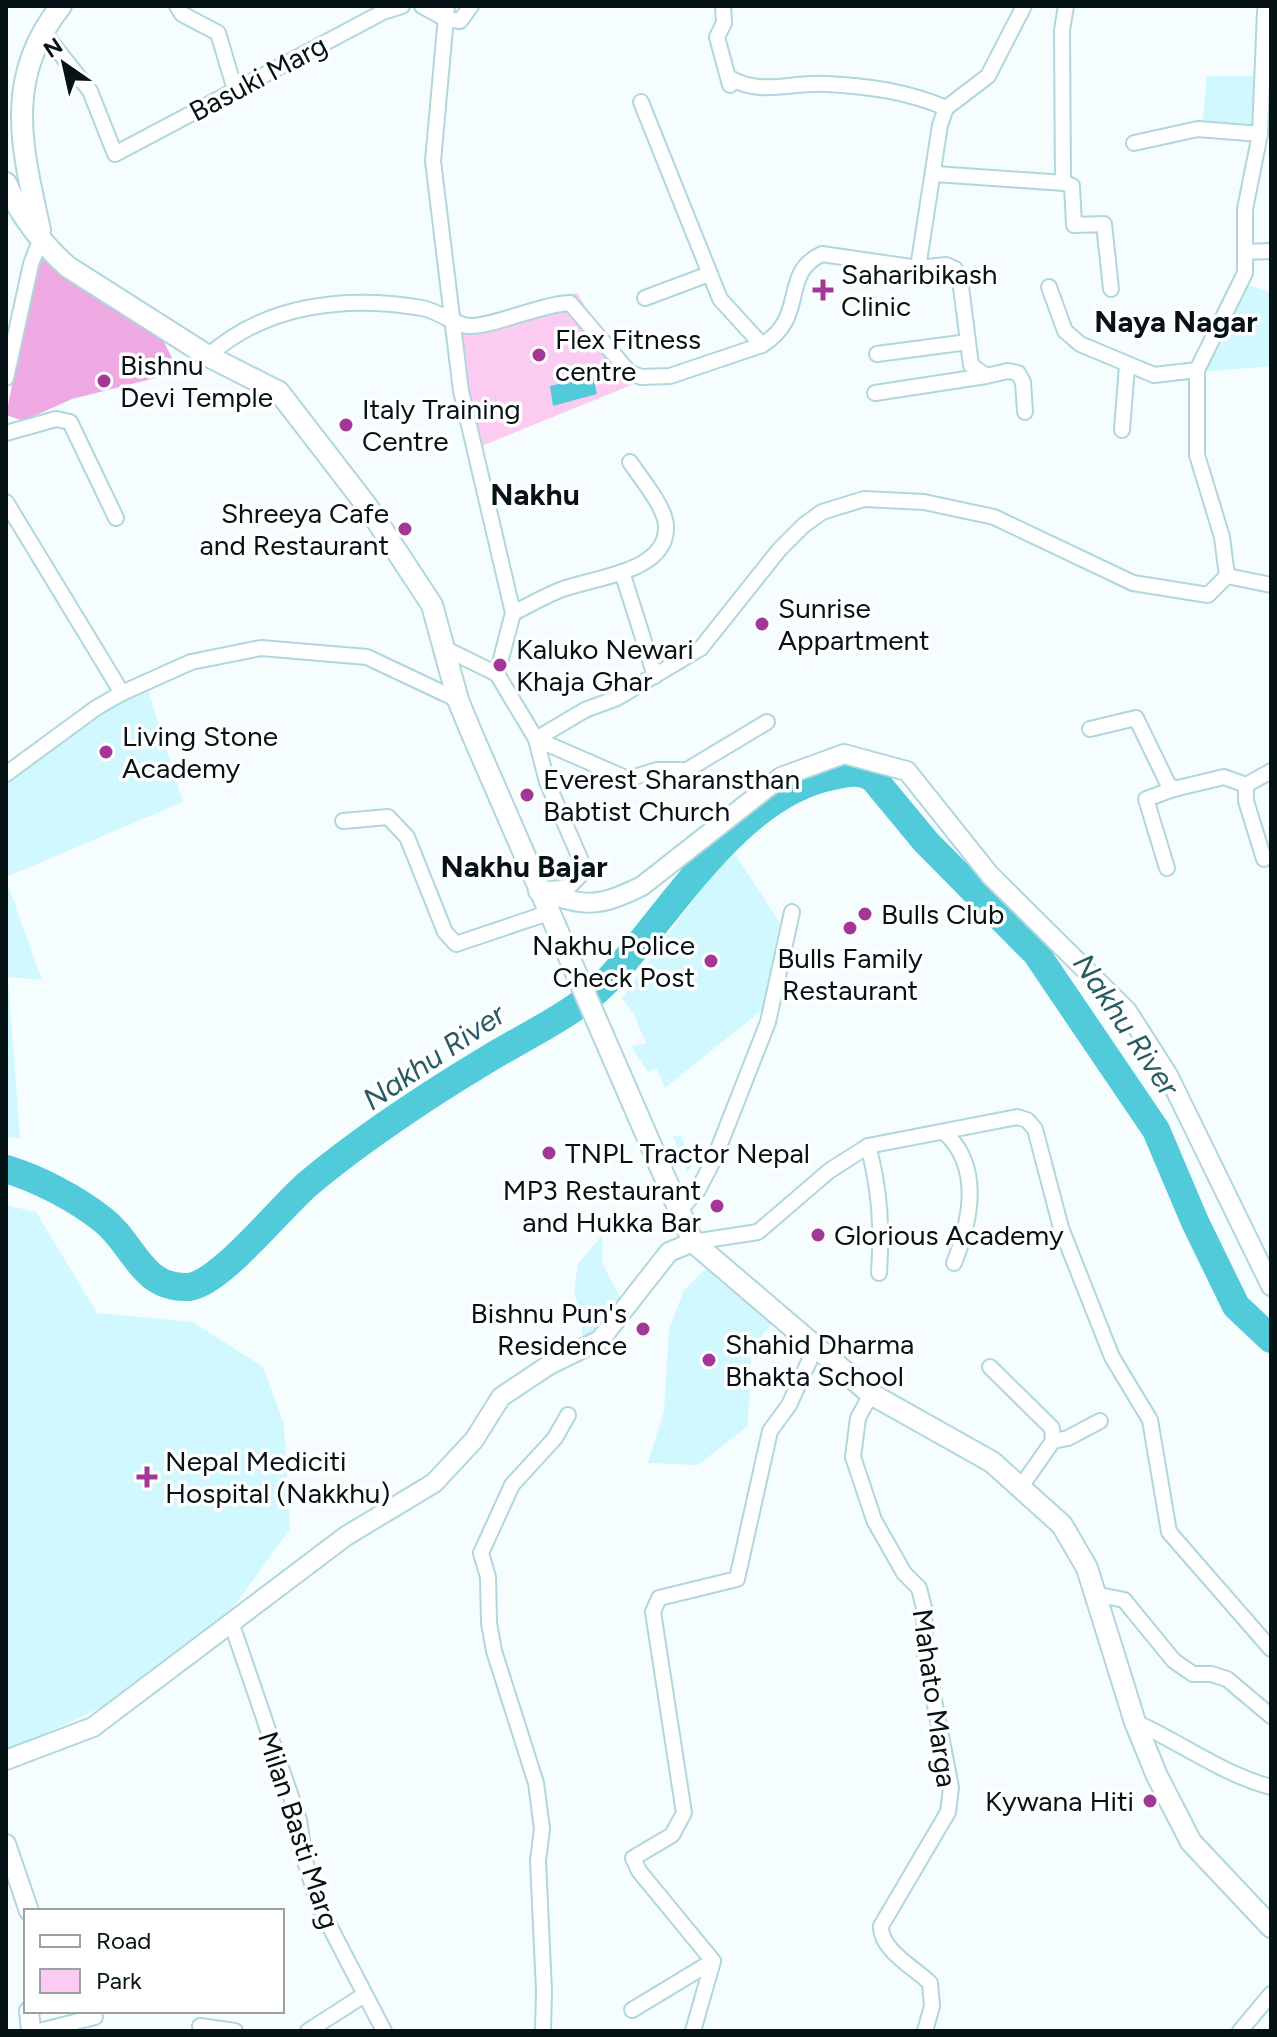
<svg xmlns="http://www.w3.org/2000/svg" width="1277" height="2037" viewBox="0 0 1277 2037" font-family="Figtree,sans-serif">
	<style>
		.built { fill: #d0f8fe }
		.green { fill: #fccbf2 }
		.forest { fill: #eea9e2 }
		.water { fill: #51cada }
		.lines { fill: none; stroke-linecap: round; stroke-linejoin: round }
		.river { stroke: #51cada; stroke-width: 28 }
		.minor-casing { stroke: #b0d7dd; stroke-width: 18 }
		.tertiary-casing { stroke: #b0d7dd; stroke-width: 22 }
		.secondary-casing { stroke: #b0d7dd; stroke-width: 24 }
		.minor { stroke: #fff; stroke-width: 14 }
		.tertiary { stroke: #fff; stroke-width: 18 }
		.secondary { stroke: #fff; stroke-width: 20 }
		.poi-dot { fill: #a33797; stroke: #fff; stroke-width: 3 }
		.labels { text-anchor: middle; stroke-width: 7; stroke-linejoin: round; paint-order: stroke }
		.street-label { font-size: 28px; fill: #051315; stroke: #fff }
		.poi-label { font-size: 28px; fill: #051315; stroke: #fff; text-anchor: start }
		.neighbourhood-label { font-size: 30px; font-weight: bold; fill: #051315; stroke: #fff }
		.water-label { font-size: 30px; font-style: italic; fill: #285b62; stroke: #fff }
	</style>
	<rect width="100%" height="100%" fill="#f5fdfe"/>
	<g class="built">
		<polygon points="1207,76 1260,76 1257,132 1202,128"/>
		<polygon points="1249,285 1271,293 1271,366 1201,372"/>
		<polygon points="146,683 183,802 6,877 6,780"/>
		<polygon points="731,848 780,923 762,1010 665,1088 656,1068 648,1072 631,1046 646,1043 634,1014 622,998"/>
		<polygon points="6,880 42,980 8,977 20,1139 6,1137"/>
		<polygon points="673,1136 681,1136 693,1166 687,1172"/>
		<polygon points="6,1205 36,1212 97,1313 193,1322 263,1367 284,1424 290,1529 224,1620 110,1703 13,1749 6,1749"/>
		<polygon points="602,1235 603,1265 622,1302 602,1327 582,1337 582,1324 574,1291 578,1264"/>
		<polygon points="707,1267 775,1319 751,1350 748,1426 698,1465 648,1463 664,1411 669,1329 684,1290"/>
	</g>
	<polygon class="green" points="577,293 634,384 479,447 455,327"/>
	<polygon class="forest" points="38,255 63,275 162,338 179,372 72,399 23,421 6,415"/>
	<polygon class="water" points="593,376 597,394 553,406 550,386"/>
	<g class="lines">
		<path class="river" d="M6,1169c33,10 69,29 96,50 32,24 38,69 85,68 31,0 96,-83 122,-104 51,-43 122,-90 179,-124 39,-24 89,-46 121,-80 62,-66 129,-185 224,-203 15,-3 26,-6 40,2l53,64 110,111 120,177 39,92 41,84 35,33"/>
		<defs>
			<g id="minor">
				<polyline points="177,6 182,14 218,33 235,90"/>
				<polyline points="422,6 446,19 460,21 471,6"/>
				<polyline points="447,6 433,161 461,391 513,613 497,674 536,739 547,782 585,870 569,887 542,890"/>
				<polyline points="723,6 724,23 717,37 730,85"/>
				<polyline points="44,33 90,91 115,154 383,12 402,6"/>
				<path d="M730,78c31,18 60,4 96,6 41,2 81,7 120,24"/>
				<polyline points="641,102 720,299 762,345"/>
				<polyline points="1134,143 1198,129 1260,134"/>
				<polyline points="935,174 1065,183 1072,186 1074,225 1104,224 1111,289"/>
				<polyline points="1063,183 1062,30 1066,6"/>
				<polyline points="1245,252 1271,251"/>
				<polyline points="918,268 940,125 946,108 988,76 1024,6"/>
				<polyline points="1049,287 1065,331 1080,344 1154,375 1197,370"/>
				<polyline points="645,298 709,274"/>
				<polyline points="877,354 968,342"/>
				<path d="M208,356c58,-52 139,-61 214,-48 16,3 32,16 46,18 22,2 72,-22 102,-23l59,69 12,5 29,-1 92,-31c47,-29 17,-71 60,-91l96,14 28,-3 9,4 5,10 11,86 15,11 22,-5 10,2 5,9 2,30"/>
				<polyline points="6,378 31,264 41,238"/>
				<polyline points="875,393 986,376"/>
				<polyline points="1122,430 1127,365"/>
				<polyline points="6,433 56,419 70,422 116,518"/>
				<polyline points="6,502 122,693"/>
				<polyline points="622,572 655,676"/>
				<polyline points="1227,576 1222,537 1197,455 1197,370 1245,273 1245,209 1260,134 1265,11"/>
				<path d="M513,613c17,-8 33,-18 50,-24 32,-12 105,-17 103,-63 -1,-20 -25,-47 -36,-64"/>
				<polyline points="446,649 497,674"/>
				<polyline points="1090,729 1136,718 1168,784 1174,789 1224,777 1246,785 1271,771"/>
				<polyline points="536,739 585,710 617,698 701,648 779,550 804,525 822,512 864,499 924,502 994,517 1133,583 1208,595 1227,576 1271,585"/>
				<polyline points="536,739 628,779 657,770 687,770 767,722"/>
				<polyline points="6,774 96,708 122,693 191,662 261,648 367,657 458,700"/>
				<polyline points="1246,785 1246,801 1264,859"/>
				<polyline points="343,821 388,817 407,837 445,932 456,944 548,913"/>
				<polyline points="1167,868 1146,799 1174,789"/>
				<path d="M944,1132c38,34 27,88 10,131"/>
				<path d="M868,1146c12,43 14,82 11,127"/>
				<polyline points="679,1211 698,1190 715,1157 768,1022 792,912"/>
				<polyline points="693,1242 758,1232 829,1171 868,1146 1017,1117 1027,1120 1035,1129 1061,1228 1112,1357 1150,1420 1169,1532 1271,1649"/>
				<polyline points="990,1367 1052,1428 1053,1441 1020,1488"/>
				<path d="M871,1394l-13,24 -5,39 21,63 30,53 15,15 5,20 1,46 26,133 -3,25 -67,114c-1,24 34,42 49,57l2,23 -7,25"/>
				<polyline points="1053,1441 1068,1438 1100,1421"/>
				<polyline points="1095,1594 1124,1600 1174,1661 1193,1674 1211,1674 1227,1679 1271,1716"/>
				<polyline points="231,1622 299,1820 305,1861 319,1906 384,2031"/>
				<path d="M1135,1722c45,20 89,53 136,65"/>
				<polyline points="632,2010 713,1961"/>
				<polyline points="200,2026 235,2031"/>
				<polyline points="39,2031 95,2017"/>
				<polyline points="308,2031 364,1995"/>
				<polyline points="543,2031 544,1991 538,1861 542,1829 536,1783 494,1651 489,1623 488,1577 481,1553 512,1485 555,1438 568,1415"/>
				<polyline points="693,2031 713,1961 639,1871 633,1858 672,1835 684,1813 653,1612 659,1598 737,1579 770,1431 789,1405 816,1346"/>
				<polyline points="1240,2031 1271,1994"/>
			</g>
			<g id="tertiary">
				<path d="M538,891c48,15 57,18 104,-5l139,-109 63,-23 63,17 83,104 137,136 41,64 103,211"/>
				<polyline points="6,1760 93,1727 346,1536 434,1483 474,1440 501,1397 549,1365 600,1340 669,1252 693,1242"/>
				<polyline points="6,1844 29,1911"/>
				<polyline points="29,2011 31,2031"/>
			</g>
			<g id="secondary">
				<path d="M6,183c13,31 37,62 62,84l140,89 71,36 88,114 65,99 26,95 14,34 221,508 178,152 121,68 70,63 25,43 48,154 22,54 34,66 80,85"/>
				<path d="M40,230c-18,-82 -37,-152 21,-224"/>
			</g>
		</defs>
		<use href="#minor" class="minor-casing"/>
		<use href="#tertiary" class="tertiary-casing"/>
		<use href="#secondary" class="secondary-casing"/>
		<use href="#minor" class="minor"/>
		<use href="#tertiary" class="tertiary"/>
		<use href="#secondary" class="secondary"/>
	</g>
	<g class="poi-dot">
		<path d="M819 278h8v8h8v8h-8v8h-8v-8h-8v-8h8z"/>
		<circle cx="539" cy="355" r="8"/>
		<circle cx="104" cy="381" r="8"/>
		<circle cx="346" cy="425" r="8"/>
		<circle cx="405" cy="529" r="8"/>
		<circle cx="762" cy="624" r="8"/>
		<circle cx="500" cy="665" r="8"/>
		<circle cx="106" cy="752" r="8"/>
		<circle cx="527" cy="795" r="8"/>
		<circle cx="865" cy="914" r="8"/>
		<circle cx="850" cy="928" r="8"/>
		<circle cx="711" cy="961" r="8"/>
		<circle cx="549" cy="1153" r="8"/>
		<circle cx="717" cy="1206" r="8"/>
		<circle cx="818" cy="1235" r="8"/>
		<circle cx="643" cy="1329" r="8"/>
		<circle cx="709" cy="1360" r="8"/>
		<path d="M143 1465h8v8h8v8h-8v8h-8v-8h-8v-8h8z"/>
		<circle cx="1150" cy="1801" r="8"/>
	</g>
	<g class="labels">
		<g class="street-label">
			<text transform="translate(258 78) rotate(-28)" y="10">Basuki Marg</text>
			<text transform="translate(935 1698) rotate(82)" y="10">Mahato Marga</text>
			<text transform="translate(299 1830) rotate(72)" y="10">Milan Basti Marg</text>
		</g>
		<g class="poi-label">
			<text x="841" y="284">Saharibikash<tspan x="841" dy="32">Clinic</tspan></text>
			<text x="555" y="349">Flex Fitness<tspan x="555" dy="32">centre</tspan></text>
			<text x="120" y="375">Bishnu<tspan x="120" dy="32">Devi Temple</tspan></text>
			<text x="362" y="419">Italy Training<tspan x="362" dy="32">Centre</tspan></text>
			<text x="389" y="523" text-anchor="end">Shreeya Cafe<tspan x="389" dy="32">and Restaurant</tspan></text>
			<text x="778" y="618">Sunrise<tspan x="778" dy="32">Appartment</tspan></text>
			<text x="516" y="659">Kaluko Newari<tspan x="516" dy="32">Khaja Ghar</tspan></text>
			<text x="122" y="746">Living Stone<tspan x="122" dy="32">Academy</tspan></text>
			<text x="543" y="789">Everest Sharansthan<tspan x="543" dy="32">Babtist Church</tspan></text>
			<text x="881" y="924">Bulls Club</text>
			<text x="695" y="955" text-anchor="end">Nakhu Police<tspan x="695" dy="32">Check Post</tspan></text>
			<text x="850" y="968" text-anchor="middle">Bulls Family<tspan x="850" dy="32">Restaurant</tspan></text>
			<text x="565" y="1163">TNPL Tractor Nepal</text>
			<text x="701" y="1200" text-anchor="end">MP3 Restaurant<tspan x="701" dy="32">and Hukka Bar</tspan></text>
			<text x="834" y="1245">Glorious Academy</text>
			<text x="627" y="1323" text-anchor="end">Bishnu Pun's<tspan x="627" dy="32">Residence</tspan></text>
			<text x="725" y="1354">Shahid Dharma<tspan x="725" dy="32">Bhakta School</tspan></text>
			<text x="165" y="1471">Nepal Mediciti<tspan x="165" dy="32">Hospital (Nakkhu)</tspan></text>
			<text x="1134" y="1811" text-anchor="end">Kywana Hiti</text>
		</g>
		<g class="neighbourhood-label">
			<text x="1176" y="332">Naya Nagar</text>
			<text x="535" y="505">Nakhu</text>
			<text x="524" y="877">Nakhu Bajar</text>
		</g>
		<g class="water-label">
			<text transform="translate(1126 1025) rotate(56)" y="10">Nakhu River</text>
			<text transform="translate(434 1057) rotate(-34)" y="10">Nakhu River</text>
		</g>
	</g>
	<rect width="1277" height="2037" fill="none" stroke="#051315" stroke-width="16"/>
	<rect x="24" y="1909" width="260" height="104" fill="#ffffff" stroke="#9ba1a1" stroke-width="2"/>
	<rect x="40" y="1935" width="40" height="12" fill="#ffffff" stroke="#9ba1a1" stroke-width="2"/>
	<text x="96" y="1949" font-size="24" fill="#051315">Road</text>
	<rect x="40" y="1969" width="40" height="24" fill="#fccbf2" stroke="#9ba1a1" stroke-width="2"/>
	<text x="96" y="1989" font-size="24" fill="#051315">Park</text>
	<g transform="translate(64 64) rotate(326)" stroke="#ffffff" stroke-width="6" paint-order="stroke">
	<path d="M0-6L14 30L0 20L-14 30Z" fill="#051315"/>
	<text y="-12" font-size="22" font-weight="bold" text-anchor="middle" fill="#051315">N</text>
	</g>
</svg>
